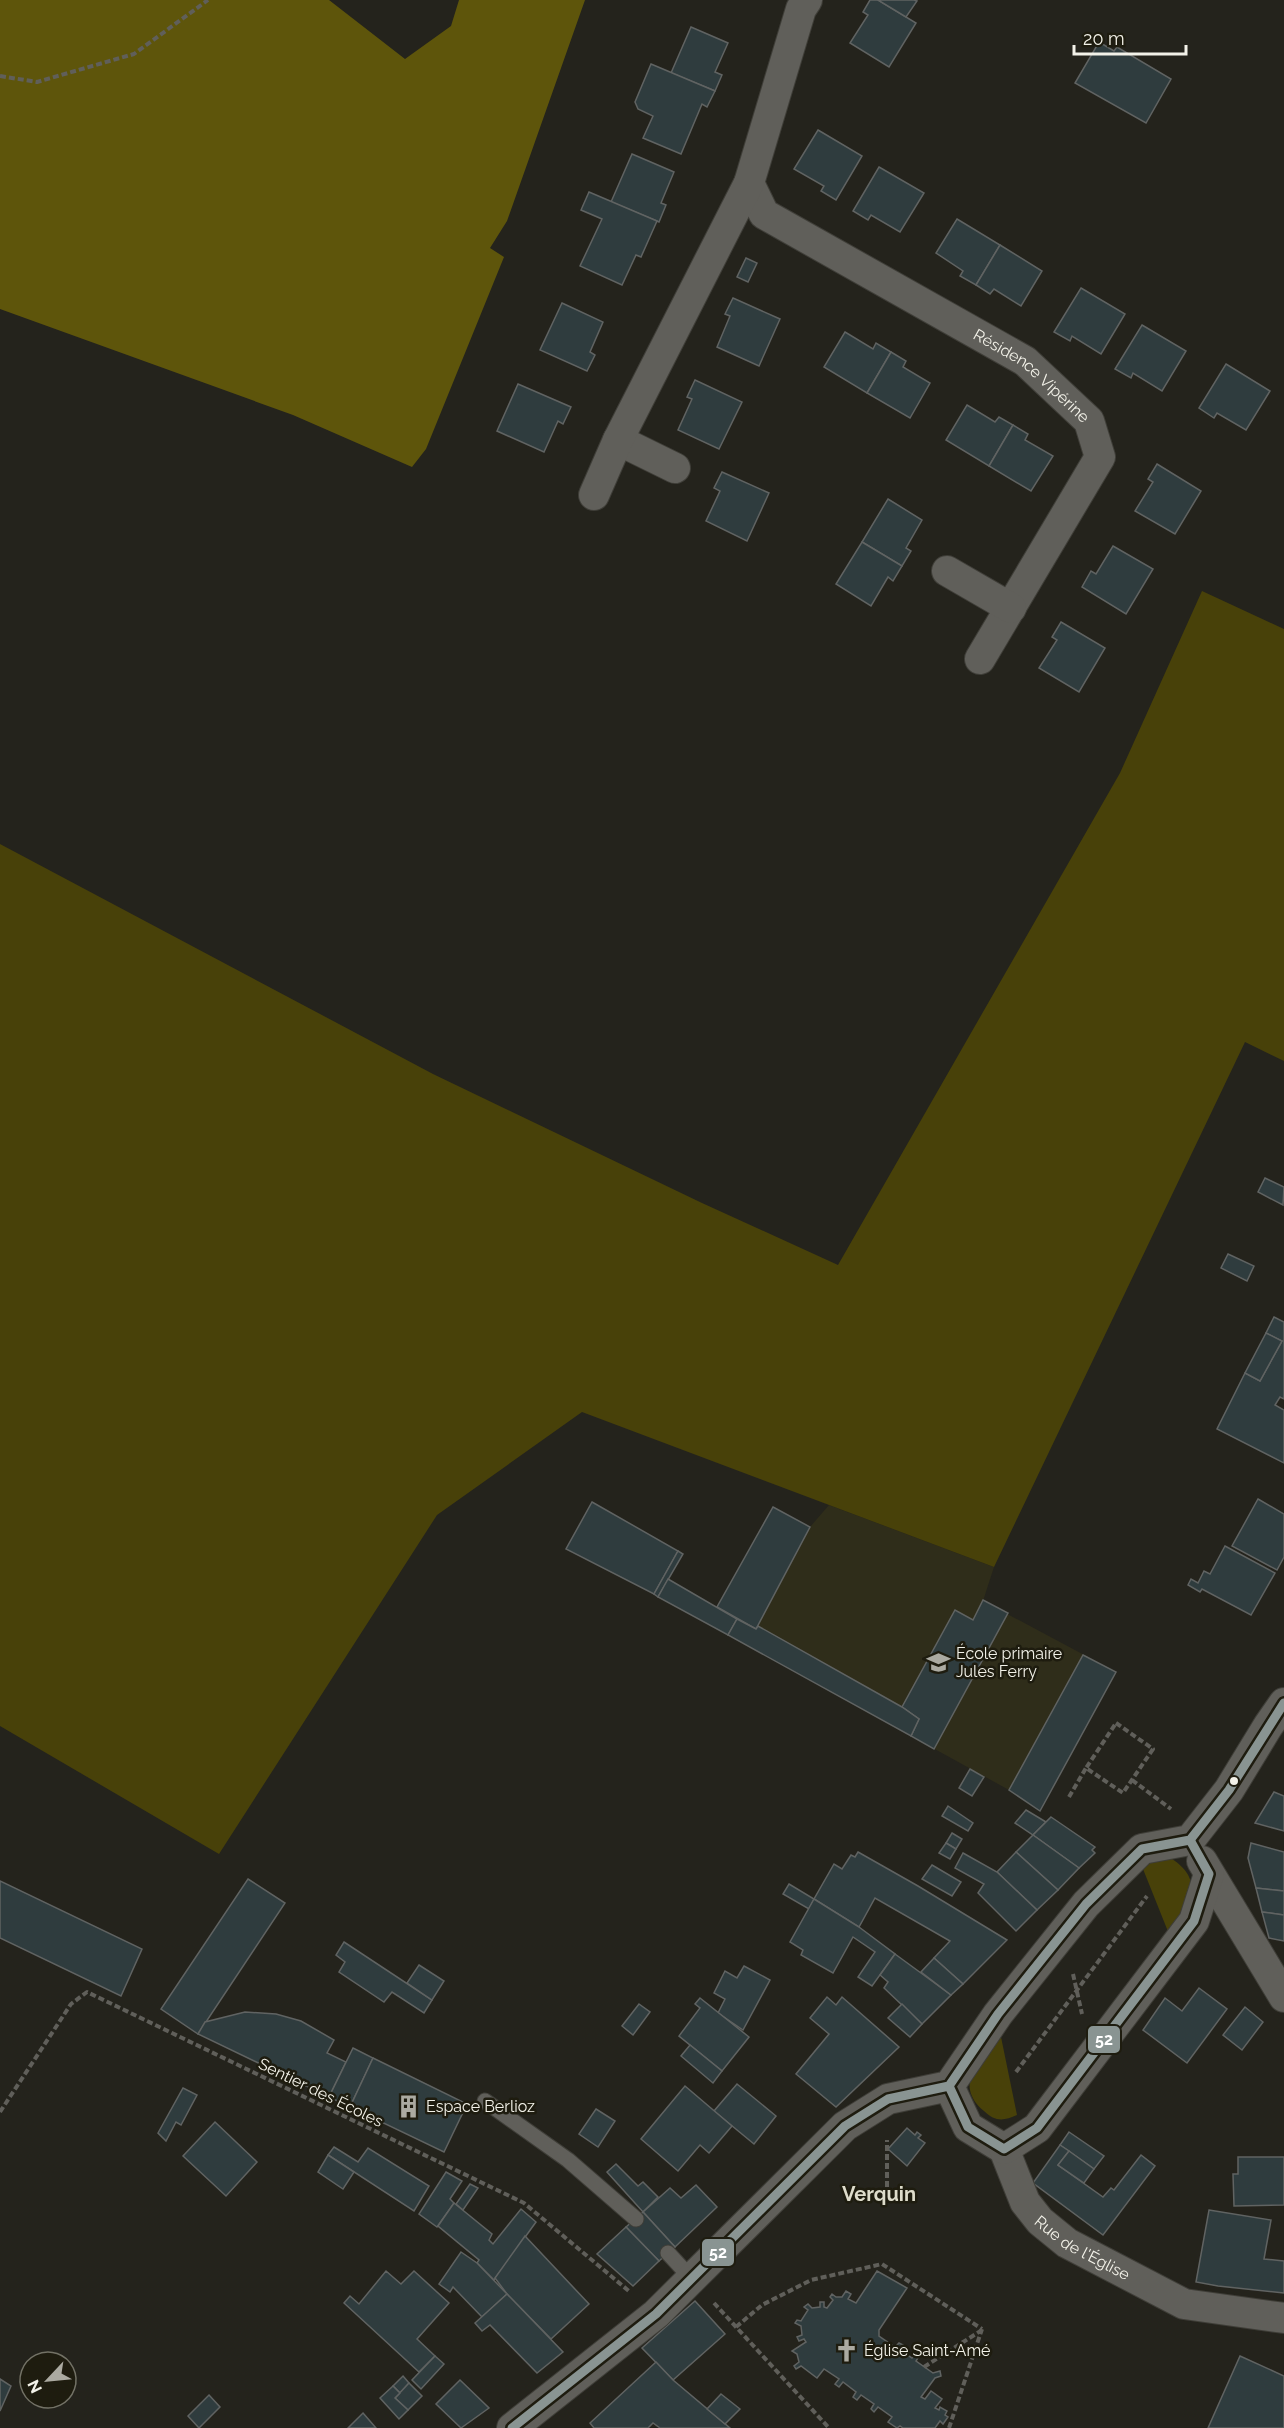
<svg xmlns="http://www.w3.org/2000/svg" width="1284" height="2428" viewBox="0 0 1284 2428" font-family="Raleway,sans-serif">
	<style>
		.built { fill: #2f2d1a }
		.green { fill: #484109 }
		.forest { fill: #5e550b }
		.building { fill: #2f3c3e; stroke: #606362; stroke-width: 1.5 }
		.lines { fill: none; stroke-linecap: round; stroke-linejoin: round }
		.service-casing { stroke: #3f3e38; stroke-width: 17 }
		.minor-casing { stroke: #3f3e38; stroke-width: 32 }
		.path { stroke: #605f5a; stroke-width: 4; stroke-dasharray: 6 3; stroke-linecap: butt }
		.service { stroke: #605f5a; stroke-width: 15 }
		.minor { stroke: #605f5a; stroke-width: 30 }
		.bus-1-casing { stroke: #1e1c0f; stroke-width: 14 }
		.bus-1 { stroke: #899492; stroke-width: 9 }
		.bus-dot { fill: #f3f2e9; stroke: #1e1c0f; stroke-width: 2 }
		.labels { text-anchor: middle; stroke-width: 5; stroke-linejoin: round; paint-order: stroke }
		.street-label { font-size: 16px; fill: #f3f2e9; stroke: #1e1c0f }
		.poi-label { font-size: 16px; fill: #f3f2e9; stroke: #1e1c0f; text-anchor: start }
		.quarter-label { font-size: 20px; font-weight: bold; fill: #dedccb; stroke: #1e1c0f }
		.line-badge { stroke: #1e1c0f; stroke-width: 2 }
		.badge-label { font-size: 16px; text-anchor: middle; font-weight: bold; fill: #fff }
	</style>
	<rect width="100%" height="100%" fill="#24231c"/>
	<polygon class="built" points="829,1505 994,1567 983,1601 1116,1672 1040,1811 1009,1790 728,1635 737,1619 717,1607 773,1507 810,1527"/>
	<g class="green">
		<polygon points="1202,591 1284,629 1284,1061 1245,1042 994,1567 582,1412 437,1515 219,1854 0,1726 0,844 433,1074 702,1203 838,1265 1120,773"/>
		<path d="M1164,1854c45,25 26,49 5,80l-28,-70z"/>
		<path d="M1000,2032l17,83c-13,6 -22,7 -33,-4 -32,-27 -3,-54 16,-79z"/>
	</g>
	<polygon class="forest" points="0,0 329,0 405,59 451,26 459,0 585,0 507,221 490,248 504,257 426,449 412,467 293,415 0,309"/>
	<g class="building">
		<polygon points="870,0 878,0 916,23 889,67 850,43 868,15 863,12"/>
		<polygon points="878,0 914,0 917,1 906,17"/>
		<polygon points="691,27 728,43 715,72 722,75 715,91 671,73"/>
		<polygon points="1099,42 1114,51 1117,47 1171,79 1146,123 1075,83"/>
		<polygon points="651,64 715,91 707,107 702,104 681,154 643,138 653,116 638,109 635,102"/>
		<polygon points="818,130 862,156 836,200 821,191 824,186 794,169"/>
		<polygon points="632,154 674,172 661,203 666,205 659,222 611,202"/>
		<polygon points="879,167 924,193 900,232 871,215 868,220 853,211"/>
		<polygon points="589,192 657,221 641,257 636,255 622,285 580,266 602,219 581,210"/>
		<polygon points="957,219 1000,245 976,285 960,276 963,271 936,253"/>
		<polygon points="1000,245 1042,271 1021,306 994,289 990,294 976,285"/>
		<polygon points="746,258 757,263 748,282 737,277"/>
		<polygon points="1081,288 1125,314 1101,354 1072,336 1070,341 1054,332"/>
		<polygon points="733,298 780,319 759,366 717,347 730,316 725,314"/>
		<polygon points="562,303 603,322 590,352 595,355 587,371 540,350"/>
		<polygon points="1142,325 1186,351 1162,391 1133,373 1131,378 1115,369"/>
		<polygon points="845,332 873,349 876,343 891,352 867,393 824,367"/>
		<polygon points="891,352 906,361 903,367 930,383 910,418 867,393"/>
		<polygon points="1226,364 1270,391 1246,430 1217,413 1214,418 1199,408"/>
		<polygon points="695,380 742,402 719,449 678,430 692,399 687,397"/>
		<polygon points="518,384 571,407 563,424 558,421 544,452 497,431"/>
		<polygon points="967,405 995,422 999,417 1013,425 989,466 946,440"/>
		<polygon points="1013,425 1028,434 1025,440 1053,456 1031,491 989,466"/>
		<polygon points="1157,464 1201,491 1175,534 1135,511 1153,482 1148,479"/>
		<polygon points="722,472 769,493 747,541 706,521 720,491 714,488"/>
		<polygon points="888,499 922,520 906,548 911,551 902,566 862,542"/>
		<polygon points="862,542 902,566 893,581 888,577 871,606 836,584"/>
		<polygon points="1113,546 1153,569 1126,614 1082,587 1091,571 1096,574"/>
		<polygon points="1061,622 1105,648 1079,692 1039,668 1057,640 1052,637"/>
		<polygon points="1265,1178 1284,1187 1283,1205 1258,1192"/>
		<polygon points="1228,1254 1254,1266 1247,1281 1221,1268"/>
		<polygon points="1274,1317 1284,1322 1284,1399 1280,1397 1275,1405 1284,1410 1284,1463 1217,1429 1245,1373 1260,1381 1282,1341 1266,1333"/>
		<polygon points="1266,1333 1282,1341 1260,1381 1245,1373"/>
		<polygon points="1258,1499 1284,1514 1284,1557 1277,1570 1232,1546"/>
		<polygon points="592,1502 678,1551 654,1594 566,1549"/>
		<polygon points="773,1507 810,1527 756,1629 717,1607"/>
		<polygon points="1225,1546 1275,1573 1251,1615 1202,1589 1200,1592 1188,1585 1191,1579 1198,1583 1204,1571 1210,1574"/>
		<polygon points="678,1551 683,1554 658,1597 654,1594"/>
		<polygon points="668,1579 737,1619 728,1635 658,1597"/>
		<polygon points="983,1600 1008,1613 934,1749 911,1736 919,1719 902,1707 955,1610 973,1620"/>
		<polygon points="737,1619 756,1629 758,1626 902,1707 919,1719 911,1736 728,1635"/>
		<polygon points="1083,1655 1116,1672 1040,1811 1009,1790"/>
		<polygon points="970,1769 984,1777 972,1796 959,1788"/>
		<polygon points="1274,1792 1284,1796 1284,1831 1255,1823"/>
		<polygon points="948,1806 973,1823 968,1831 942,1816"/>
		<polygon points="1026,1810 1046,1822 1033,1835 1015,1823"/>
		<polygon points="1051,1817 1095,1847 1092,1850 1095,1853 1079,1868 1033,1835"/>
		<polygon points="952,1833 962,1839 956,1849 946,1843"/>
		<polygon points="1033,1835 1079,1868 1058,1890 1016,1852"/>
		<polygon points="946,1843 956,1849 950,1859 939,1853"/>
		<polygon points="1251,1843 1284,1852 1284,1891 1256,1888 1248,1858"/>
		<polygon points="858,1852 918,1886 1007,1940 963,1984 934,1958 950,1941 875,1898 859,1927 814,1899 834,1864 842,1869 851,1855 855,1857"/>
		<polygon points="1016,1852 1058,1890 1037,1910 997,1872"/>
		<polygon points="963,1853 997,1872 1037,1910 1016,1931 978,1893 984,1884 955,1868"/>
		<polygon points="932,1865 961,1882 952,1896 922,1879"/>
		<polygon points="248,1879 285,1903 198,2034 161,2009"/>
		<polygon points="0,1881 142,1949 121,1996 0,1938"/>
		<polygon points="789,1884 814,1899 809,1909 783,1894"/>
		<polygon points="1256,1888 1284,1891 1284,1915 1262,1912"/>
		<polygon points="814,1899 859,1927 895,1954 872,1986 858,1977 875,1952 853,1937 833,1973 801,1955 803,1950 790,1942"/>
		<polygon points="1262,1912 1284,1915 1284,1941 1269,1938"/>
		<polygon points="344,1942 432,2000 424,2013 392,1992 384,2002 339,1972 345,1962 336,1955"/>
		<polygon points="895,1954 951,1995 922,2024 884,1988 888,1982 880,1975"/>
		<polygon points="934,1958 963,1984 951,1995 921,1972"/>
		<polygon points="419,1965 444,1981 432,2000 407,1983"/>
		<polygon points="744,1966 770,1980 743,2030 718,2013 725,1999 714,1993 725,1971 737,1978"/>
		<polygon points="1199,1988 1227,2009 1187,2063 1143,2030 1165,1998 1182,2011"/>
		<polygon points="827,1997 836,2005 842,1997 899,2047 836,2107 796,2074 829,2034 810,2018"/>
		<polygon points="700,1998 749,2037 722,2071 679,2036 700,2008 695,2004"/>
		<polygon points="639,2004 650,2012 633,2035 622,2026"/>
		<polygon points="902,2004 922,2024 910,2037 888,2018"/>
		<polygon points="1245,2007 1263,2022 1242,2050 1223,2035"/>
		<polygon points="245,2012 276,2014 301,2021 334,2040 327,2053 346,2062 329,2097 198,2034 205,2022"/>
		<polygon points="690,2045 722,2071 713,2083 681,2056"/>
		<polygon points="353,2048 373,2058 350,2107 329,2097"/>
		<polygon points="373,2058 467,2104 444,2152 350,2107"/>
		<polygon points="737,2084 776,2116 754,2144 714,2111"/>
		<polygon points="685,2086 732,2126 709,2153 700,2145 678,2171 641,2139"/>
		<polygon points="183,2088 197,2095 181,2125 176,2122 166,2141 158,2133"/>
		<polygon points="596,2109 615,2121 598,2147 579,2134"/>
		<polygon points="215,2122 257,2162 226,2196 183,2156"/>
		<polygon points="907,2128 915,2135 917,2132 921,2135 918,2138 925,2143 907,2166 888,2149"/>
		<polygon points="1069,2132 1104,2156 1094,2169 1060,2145"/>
		<polygon points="1060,2145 1069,2151 1058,2165 1103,2197 1111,2188 1114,2190 1141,2155 1155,2166 1103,2235 1033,2183"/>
		<polygon points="334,2147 358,2162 368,2148 429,2186 414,2211 328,2155"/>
		<polygon points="1069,2151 1094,2169 1084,2183 1058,2165"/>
		<polygon points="328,2155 354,2172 343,2189 318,2172"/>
		<polygon points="1238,2157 1284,2157 1284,2205 1234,2206 1233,2174 1238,2174"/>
		<polygon points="616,2164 638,2186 643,2182 658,2197 643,2212 607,2172"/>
		<polygon points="446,2172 462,2181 450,2199 454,2203 437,2227 419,2214"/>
		<polygon points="470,2184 478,2188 463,2210 456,2204"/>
		<polygon points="696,2185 717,2207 675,2247 643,2212 670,2188 681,2198"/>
		<polygon points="454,2203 492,2234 489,2240 493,2244 521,2209 536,2222 494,2280 477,2263 479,2260 438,2226"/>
		<polygon points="1209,2210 1271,2220 1264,2259 1284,2261 1284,2293 1218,2286 1196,2282"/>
		<polygon points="643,2212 675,2247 659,2261 626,2227"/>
		<polygon points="626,2227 659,2261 633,2286 597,2254"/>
		<polygon points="525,2236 589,2304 551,2339 507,2294 495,2278"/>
		<polygon points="461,2252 477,2263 507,2294 482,2317 453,2287 450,2292 439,2284"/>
		<polygon points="386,2271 401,2284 414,2271 449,2303 417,2339 435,2356 419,2372 344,2303 350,2296 359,2304"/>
		<polygon points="877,2271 907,2288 879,2330 879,2336 895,2347 899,2343 903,2345 899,2350 912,2358 916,2353 919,2356 916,2361 933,2373 940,2371 941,2376 935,2378 921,2397 925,2399 931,2391 942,2399 935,2408 939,2410 940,2407 947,2411 945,2415 948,2417 943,2424 940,2421 935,2428 903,2428 900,2426 897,2428 888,2422 892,2417 878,2407 874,2412 871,2409 874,2404 861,2395 857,2400 853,2397 856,2392 843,2382 839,2387 835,2384 839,2379 824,2369 817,2378 801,2366 796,2369 794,2366 799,2362 797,2354 792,2351 806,2342 804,2339 799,2341 797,2337 802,2335 801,2326 795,2323 797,2320 801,2321 808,2310 804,2307 808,2304 812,2308 820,2307 820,2302 824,2302 824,2307 827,2308 833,2300 830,2297 832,2294 836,2297 842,2297 846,2291 851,2294 848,2299 856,2303"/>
		<polygon points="507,2294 563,2352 537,2373 490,2325 482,2331 475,2323"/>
		<polygon points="695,2301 725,2334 673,2380 642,2348"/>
		<polygon points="435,2356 444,2364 421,2389 412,2380"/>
		<polygon points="1240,2356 1284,2376 1284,2428 1208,2428"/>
		<polygon points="656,2362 673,2380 730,2428 660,2428 653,2423 648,2428 594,2428 590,2423"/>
		<polygon points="403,2376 409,2383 400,2393 393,2386"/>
		<polygon points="0,2379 11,2386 0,2411"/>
		<polygon points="460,2380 489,2408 461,2428 436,2404"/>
		<polygon points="409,2383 422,2396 408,2410 395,2398"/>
		<polygon points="393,2386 400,2393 395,2398 408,2410 399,2419 380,2398"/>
		<polygon points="721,2394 740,2409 725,2424 707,2409"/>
		<polygon points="209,2395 220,2407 199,2428 188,2416"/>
		<polygon points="363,2413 376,2428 348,2428"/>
	</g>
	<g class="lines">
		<defs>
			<g id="service">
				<polyline points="485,2101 568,2160 636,2219"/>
				<polyline points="668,2253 691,2278"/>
			</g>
			<g id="minor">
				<path id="s1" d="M749,183l15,31 261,147 64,60 11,36 -120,202"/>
				<polyline points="618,440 675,468"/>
				<polyline points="594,495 618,440 749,183 801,9 807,0"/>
				<polyline points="947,571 1011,608"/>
				<polyline points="1202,1861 1284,1997"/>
				<path id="s2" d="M949,2086l19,41 36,22 21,53 15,19 27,22 117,61 100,14"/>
				<polyline points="1004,2149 1037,2128 1194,1921 1209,1874"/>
				<polyline points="512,2428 656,2314 845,2126 888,2099 949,2086 998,2014 1086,1904 1142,1849 1190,1840 1229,1790 1268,1726 1284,1703"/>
			</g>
		</defs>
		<use href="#service" class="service-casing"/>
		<use href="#minor" class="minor-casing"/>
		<g class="path">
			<polyline points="0,76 37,82 134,54 208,0"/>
			<polygon points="1116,1723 1153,1749 1123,1793 1086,1768"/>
			<polyline points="1132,1780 1171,1809"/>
			<polyline points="1069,1797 1086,1768"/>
			<polyline points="1073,1974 1082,2014"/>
			<polyline points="1016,2072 1147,1896"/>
			<polyline points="0,2112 71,2004 87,1992 524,2203 630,2292"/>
			<polyline points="887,2196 887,2140"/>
			<polyline points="714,2303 829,2428"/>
			<polyline points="736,2327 762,2305 811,2280 882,2264 982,2329"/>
			<polyline points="924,2367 982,2330"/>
			<polyline points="949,2428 982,2329"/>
		</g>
		<use href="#service" class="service"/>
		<use href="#minor" class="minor"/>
		<defs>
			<g id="bus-1">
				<polyline points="949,2086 968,2127 1004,2149 1037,2128 1194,1921 1209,1874 1190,1840"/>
				<polyline points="512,2428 656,2314 845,2126 888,2099 949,2086 998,2014 1086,1904 1142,1849 1190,1840 1229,1790 1284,1703"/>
			</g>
		</defs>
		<use href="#bus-1" class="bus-1-casing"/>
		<use href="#bus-1" class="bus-1"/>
	</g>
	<defs>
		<symbol id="school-bare" viewBox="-9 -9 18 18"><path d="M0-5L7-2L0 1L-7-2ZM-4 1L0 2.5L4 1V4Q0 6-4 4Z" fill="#abaaa1" stroke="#1e1c0f" stroke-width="2.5" paint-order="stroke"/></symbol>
		<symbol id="building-bare" viewBox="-9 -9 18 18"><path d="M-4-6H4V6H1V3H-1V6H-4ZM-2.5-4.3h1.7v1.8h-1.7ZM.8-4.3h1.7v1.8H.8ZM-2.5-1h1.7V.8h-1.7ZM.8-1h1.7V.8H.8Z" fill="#abaaa1" stroke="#1e1c0f" stroke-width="2.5" paint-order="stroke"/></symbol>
		<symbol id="church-bare" viewBox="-9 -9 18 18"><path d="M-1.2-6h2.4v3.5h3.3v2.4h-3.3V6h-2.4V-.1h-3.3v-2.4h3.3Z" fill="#abaaa1" stroke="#1e1c0f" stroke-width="2.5" paint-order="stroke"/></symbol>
	</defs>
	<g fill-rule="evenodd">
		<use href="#school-bare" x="922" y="1646" width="33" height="33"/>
		<use href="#building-bare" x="392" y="2090" width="33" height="33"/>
		<use href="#church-bare" x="830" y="2334" width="33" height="33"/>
	</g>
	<circle class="bus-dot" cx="1234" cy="1781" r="5"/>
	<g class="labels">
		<g class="street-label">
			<text dy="6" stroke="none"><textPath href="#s1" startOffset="348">Résidence Vipérine</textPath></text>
			<text transform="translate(321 2092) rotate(26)" y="6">Sentier des Écoles</text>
			<text dy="6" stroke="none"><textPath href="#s2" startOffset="219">Rue de l'Église</textPath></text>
		</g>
		<g class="poi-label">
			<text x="956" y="1659">École primaire<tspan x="956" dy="18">Jules Ferry</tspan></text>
			<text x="426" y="2112">Espace Berlioz</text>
			<text x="864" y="2356">Église Saint-Amé</text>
		</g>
		<g class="quarter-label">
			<text x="879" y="2201">Verquin</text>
		</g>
	</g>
	<g class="line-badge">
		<rect x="1087" y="2025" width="34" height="29" rx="6" fill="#899492"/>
		<rect x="701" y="2238" width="34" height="29" rx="6" fill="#899492"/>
	</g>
	<g class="badge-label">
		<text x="1104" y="2045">52</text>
		<text x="718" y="2258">52</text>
	</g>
	<g transform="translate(48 2380) rotate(244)"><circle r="28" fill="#1e1c0f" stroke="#737266" stroke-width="1.5"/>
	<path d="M0-4.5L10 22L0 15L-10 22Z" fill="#abaaa1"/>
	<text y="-9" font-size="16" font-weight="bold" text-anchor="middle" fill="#f3f2e9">N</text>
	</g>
	<path d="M1074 45v9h112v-9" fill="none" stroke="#f3f2e9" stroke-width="3"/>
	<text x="1083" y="45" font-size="18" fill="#f3f2e9" stroke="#1e1c0f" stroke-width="4.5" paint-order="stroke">20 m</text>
</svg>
